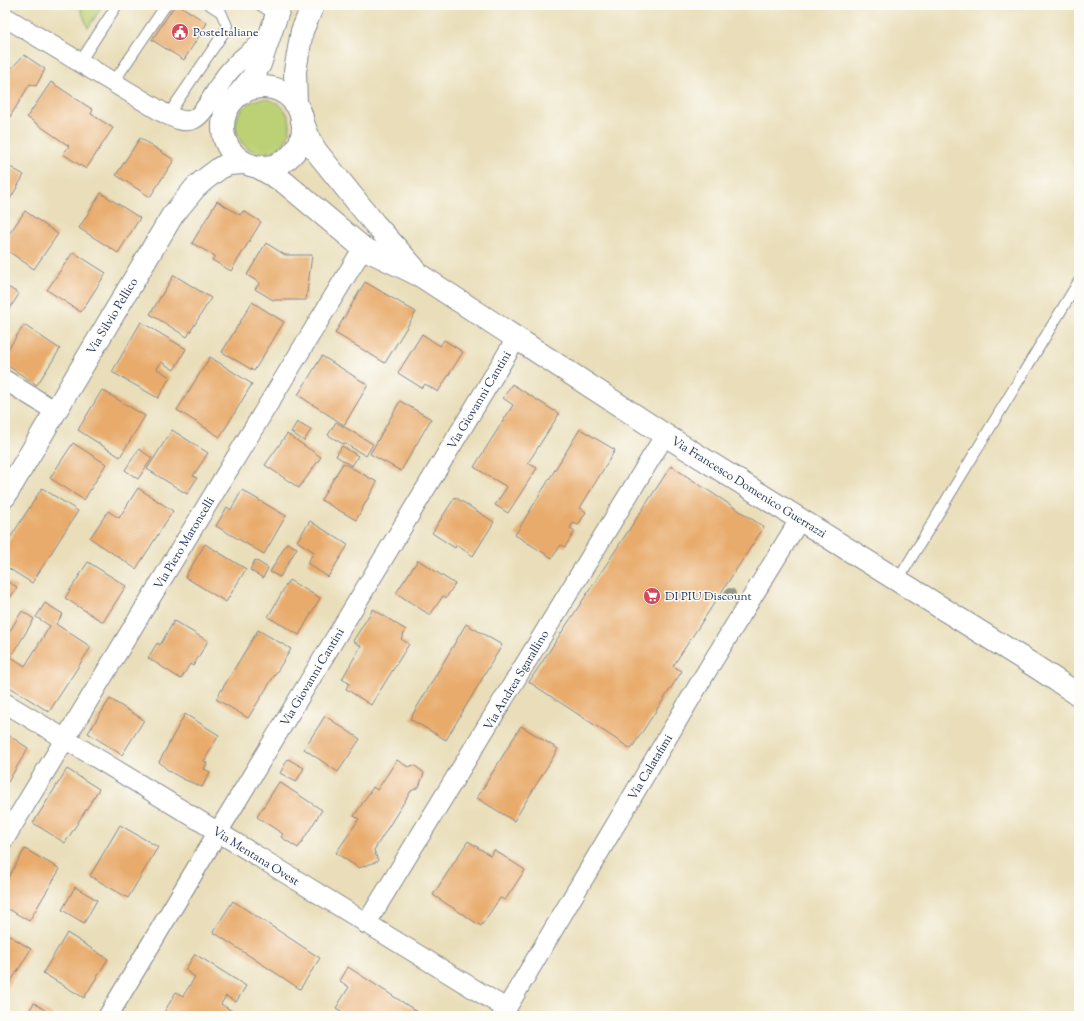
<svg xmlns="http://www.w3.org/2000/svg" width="1084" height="1021" viewBox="0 0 1084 1021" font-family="'Sorts Mill Goudy',serif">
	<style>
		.green { fill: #bcd074; stroke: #6c8069 }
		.building { fill: #e8ab6c }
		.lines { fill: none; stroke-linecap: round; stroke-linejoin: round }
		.service-casing { stroke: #82868c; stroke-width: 12 }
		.minor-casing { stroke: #82868c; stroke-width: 21 }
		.tertiary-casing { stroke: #82868c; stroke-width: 24 }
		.secondary-casing { stroke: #82868c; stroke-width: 24 }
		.service { stroke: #fff; stroke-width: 10 }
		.minor { stroke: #fff; stroke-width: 19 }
		.tertiary { stroke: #fff; stroke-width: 22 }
		.secondary { stroke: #fff; stroke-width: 22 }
		.tree { fill: #92988b }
		.labels { text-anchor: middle; stroke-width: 3; stroke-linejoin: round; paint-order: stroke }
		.poi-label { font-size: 12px; fill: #1b2f5e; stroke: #fdfcf7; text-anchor: start }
		.street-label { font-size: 12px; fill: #1b2f5e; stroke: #fdfcf7 }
	</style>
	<rect width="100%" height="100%" fill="#fdfcf7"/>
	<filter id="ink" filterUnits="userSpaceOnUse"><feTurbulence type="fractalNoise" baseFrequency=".025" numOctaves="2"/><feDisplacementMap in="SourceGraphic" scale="8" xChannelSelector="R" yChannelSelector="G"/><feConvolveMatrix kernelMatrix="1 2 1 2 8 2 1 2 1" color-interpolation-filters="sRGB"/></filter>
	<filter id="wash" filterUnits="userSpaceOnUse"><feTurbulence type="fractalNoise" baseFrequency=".012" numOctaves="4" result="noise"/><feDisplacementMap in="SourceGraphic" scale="16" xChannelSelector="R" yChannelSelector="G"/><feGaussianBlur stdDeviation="0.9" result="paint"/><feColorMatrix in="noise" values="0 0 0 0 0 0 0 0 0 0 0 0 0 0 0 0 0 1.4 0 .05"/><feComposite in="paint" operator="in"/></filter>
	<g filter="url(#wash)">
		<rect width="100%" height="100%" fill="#e9deb9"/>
		<g class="green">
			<polygon points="79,5 103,5 88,28"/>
			<circle cx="263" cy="126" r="27"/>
		</g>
		<g id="blocks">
			<g class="building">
				<polygon points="175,5 179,5 207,23 184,60 152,40"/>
				<polygon points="24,55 45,69 36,86 30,84 5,125 5,75"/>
				<polygon points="51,82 93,110 91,114 113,128 86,169 63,154 69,146 27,117"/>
				<polygon points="140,138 174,160 150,197 116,175"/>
				<polygon points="5,164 24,175 5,208"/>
				<polygon points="101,193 140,218 118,253 79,228"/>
				<polygon points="217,201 240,215 243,211 261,222 231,271 212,260 215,256 192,243"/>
				<polygon points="25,211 58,234 34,269 5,249 5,240"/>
				<polygon points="266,243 285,255 312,255 306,300 273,300 255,289 260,283 247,275"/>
				<polygon points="73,252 106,273 81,312 47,290"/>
				<polygon points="174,275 211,298 187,337 150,314"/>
				<polygon points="365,282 416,312 385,363 335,333"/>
				<polygon points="5,285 19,294 5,316"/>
				<polygon points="252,302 284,322 254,371 222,352"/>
				<polygon points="141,322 186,349 174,370 161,362 157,369 170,377 158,398 112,372"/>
				<polygon points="24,325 60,349 37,385 5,364 5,354"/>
				<polygon points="422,334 440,346 444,340 463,352 438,392 425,384 422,388 398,373"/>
				<polygon points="322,356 368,385 344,425 298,395"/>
				<polygon points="210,357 252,384 220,437 177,410"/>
				<polygon points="512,384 559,414 528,463 537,468 508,513 495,505 507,487 474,467 513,405 503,398"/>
				<polygon points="102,390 145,416 120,457 78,430"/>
				<polygon points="400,401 431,419 401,471 370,454"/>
				<polygon points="297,422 311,430 304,441 291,432"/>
				<polygon points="336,422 373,444 366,456 344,443 343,444 328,435"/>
				<polygon points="580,429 615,450 580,508 586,512 578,525 573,523 570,528 575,531 565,547 561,545 552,558 515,535"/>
				<polygon points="172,430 208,453 193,476 197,478 187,494 147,469"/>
				<polygon points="287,434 321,457 299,488 265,465"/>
				<polygon points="73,443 106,464 84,500 50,478"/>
				<polygon points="342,446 358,456 352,466 336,456"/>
				<polygon points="139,449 152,458 138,479 125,470"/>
				<polygon points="343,463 377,482 356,520 321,500"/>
				<polygon points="671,466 764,527 673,666 682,671 631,749 529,682"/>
				<polygon points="42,488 78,511 32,583 5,566 5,546"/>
				<polygon points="138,488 173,511 136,569 90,538 108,511 119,518"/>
				<polygon points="242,490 286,516 264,554 216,526 227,507 231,510"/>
				<polygon points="455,497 494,522 473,556 456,545 455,548 432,533"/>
				<polygon points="310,521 348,545 328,577 307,563 314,552 297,541"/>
				<polygon points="287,543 297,548 280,577 270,572"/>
				<polygon points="205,544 246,569 226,602 185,577"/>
				<polygon points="255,560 268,568 263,578 250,570"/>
				<polygon points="418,560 455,584 446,598 443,596 430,615 396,593"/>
				<polygon points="88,562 126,586 103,622 65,598"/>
				<polygon points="5,580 17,587 5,606"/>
				<polygon points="289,580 320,598 299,635 268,617"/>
				<polygon points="45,603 63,614 56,624 91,647 49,712 5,684 5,631 8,634 22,611 34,619 11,657 25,666 50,626 36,617"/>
				<polygon points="373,609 406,630 401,639 409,644 371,705 346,689 349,683 342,679 361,646 353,641"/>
				<polygon points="174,621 208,641 193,666 190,664 181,679 148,658 157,643 160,645"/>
				<polygon points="466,624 502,645 446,740 410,719"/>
				<polygon points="258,630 291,649 248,718 216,699"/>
				<polygon points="110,699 144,720 122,755 88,733"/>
				<polygon points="185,714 219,735 204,761 207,763 204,769 210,772 202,787 183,779 169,771 159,762"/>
				<polygon points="325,716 360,739 338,772 304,749"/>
				<polygon points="521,726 558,749 514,821 477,798"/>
				<polygon points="5,733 28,748 8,782 5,780"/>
				<polygon points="288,759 304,768 296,782 280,773"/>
				<polygon points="397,760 408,767 414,765 424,773 419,787 411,791 374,850 378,861 359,868 336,853 359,819 354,816 373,787 377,790"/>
				<polygon points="67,769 99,789 65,843 33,823"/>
				<polygon points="279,782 322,810 298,848 281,837 283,834 257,817"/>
				<polygon points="120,825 158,847 128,898 90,876"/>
				<polygon points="468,841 491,856 494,850 525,870 505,900 500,898 481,926 433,895"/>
				<polygon points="25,849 60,869 29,921 5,907 5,883"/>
				<polygon points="75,887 97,900 84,923 62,910"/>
				<polygon points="233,901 320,958 300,989 213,932"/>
				<polygon points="5,933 31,949 5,991"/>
				<polygon points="67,933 108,959 84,998 43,973"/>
				<polygon points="195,954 246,986 236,1002 226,996 221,1004 240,1016 167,1016 163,1014 176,992 183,996 195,977 185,970"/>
				<polygon points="348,967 424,1016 359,1016 356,1014 354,1016 349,1016 336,1008 349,987 340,981"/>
				<polygon points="34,1003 54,1016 26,1016"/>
			</g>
		</g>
	</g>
	<g filter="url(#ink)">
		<use href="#blocks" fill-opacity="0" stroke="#82868c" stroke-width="1"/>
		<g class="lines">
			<defs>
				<g id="service">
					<polyline points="260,5 277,16"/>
					<polyline points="80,62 117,5"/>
					<polyline points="113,83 166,5"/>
					<polyline points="168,115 225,31 227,26 221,12 210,5"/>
					<polyline points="898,580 1079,281"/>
				</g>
				<g id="minor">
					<path d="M5,17l157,95c10,5 21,12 32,7 12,-6 24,-34 33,-45 12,-15 26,-25 42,-36"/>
					<polyline points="5,380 55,411"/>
					<path d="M5,703c168,100 334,204 502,306"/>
					<polyline points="5,838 363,248"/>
					<polyline points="366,924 665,435"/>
					<polyline points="108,1016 218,832 516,339"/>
					<polyline points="502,1016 708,669 800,519"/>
				</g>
				<g id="tertiary">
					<polyline points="302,120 310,141 316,151 374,223 414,268"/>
					<polyline points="258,167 284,182 363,248 421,276 665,435 1033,665 1079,695"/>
				</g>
				<g id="secondary">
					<circle cx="263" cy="127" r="40"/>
					<polyline points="238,95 252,78 260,64 280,5"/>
					<polyline points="296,104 295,71 302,31 313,5"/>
					<polyline points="5,496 172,216 195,188 204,180 220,168 229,164 243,163"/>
				</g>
			</defs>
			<use href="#service" class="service-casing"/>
			<use href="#minor" class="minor-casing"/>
			<use href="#tertiary" class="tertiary-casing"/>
			<use href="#secondary" class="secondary-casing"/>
			<use href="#service" class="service"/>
			<use href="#minor" class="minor"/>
			<use href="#tertiary" class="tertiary"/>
			<use href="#secondary" class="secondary"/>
		</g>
		<circle class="tree" cx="730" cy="594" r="6"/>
	</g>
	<defs>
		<symbol id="civic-disc" viewBox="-11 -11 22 22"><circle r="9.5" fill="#d1495b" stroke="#fdfcf7"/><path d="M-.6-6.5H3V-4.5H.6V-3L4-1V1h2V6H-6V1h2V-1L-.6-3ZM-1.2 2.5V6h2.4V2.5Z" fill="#fff"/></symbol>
		<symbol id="supermarket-disc" viewBox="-11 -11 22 22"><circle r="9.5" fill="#d1495b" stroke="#fdfcf7"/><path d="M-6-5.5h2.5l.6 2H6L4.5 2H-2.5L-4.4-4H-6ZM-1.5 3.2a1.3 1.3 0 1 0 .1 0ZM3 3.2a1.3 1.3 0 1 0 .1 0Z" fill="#fff"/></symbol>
	</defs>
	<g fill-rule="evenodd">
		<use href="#civic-disc" x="170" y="22" width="20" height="20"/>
		<use href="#supermarket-disc" x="642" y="586" width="20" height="20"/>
	</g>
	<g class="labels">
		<g class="poi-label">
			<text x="193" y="36">PosteItaliane</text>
			<text x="665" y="600">DI PIU Discount</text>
		</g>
		<g class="street-label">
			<text transform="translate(112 316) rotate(-59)" y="4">Via Silvio Pellico</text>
			<text transform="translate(479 400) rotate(-59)" y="4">Via Giovanni Cantini</text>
			<text transform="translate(749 487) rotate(32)" y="4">Via Francesco Domenico Guerrazzi</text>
			<text transform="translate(184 543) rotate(-59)" y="4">Via Piero Maroncelli</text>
			<text transform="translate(312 677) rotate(-59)" y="4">Via Giovanni Cantini</text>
			<text transform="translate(516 680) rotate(-59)" y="4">Via Andrea Sgarallino</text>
			<text transform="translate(650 767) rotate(-59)" y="4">Via Calatafimi</text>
			<text transform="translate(256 856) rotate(32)" y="4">Via Mentana Ovest</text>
		</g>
	</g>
	<rect width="1084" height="1021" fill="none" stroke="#fdfcf7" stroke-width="20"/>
</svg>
